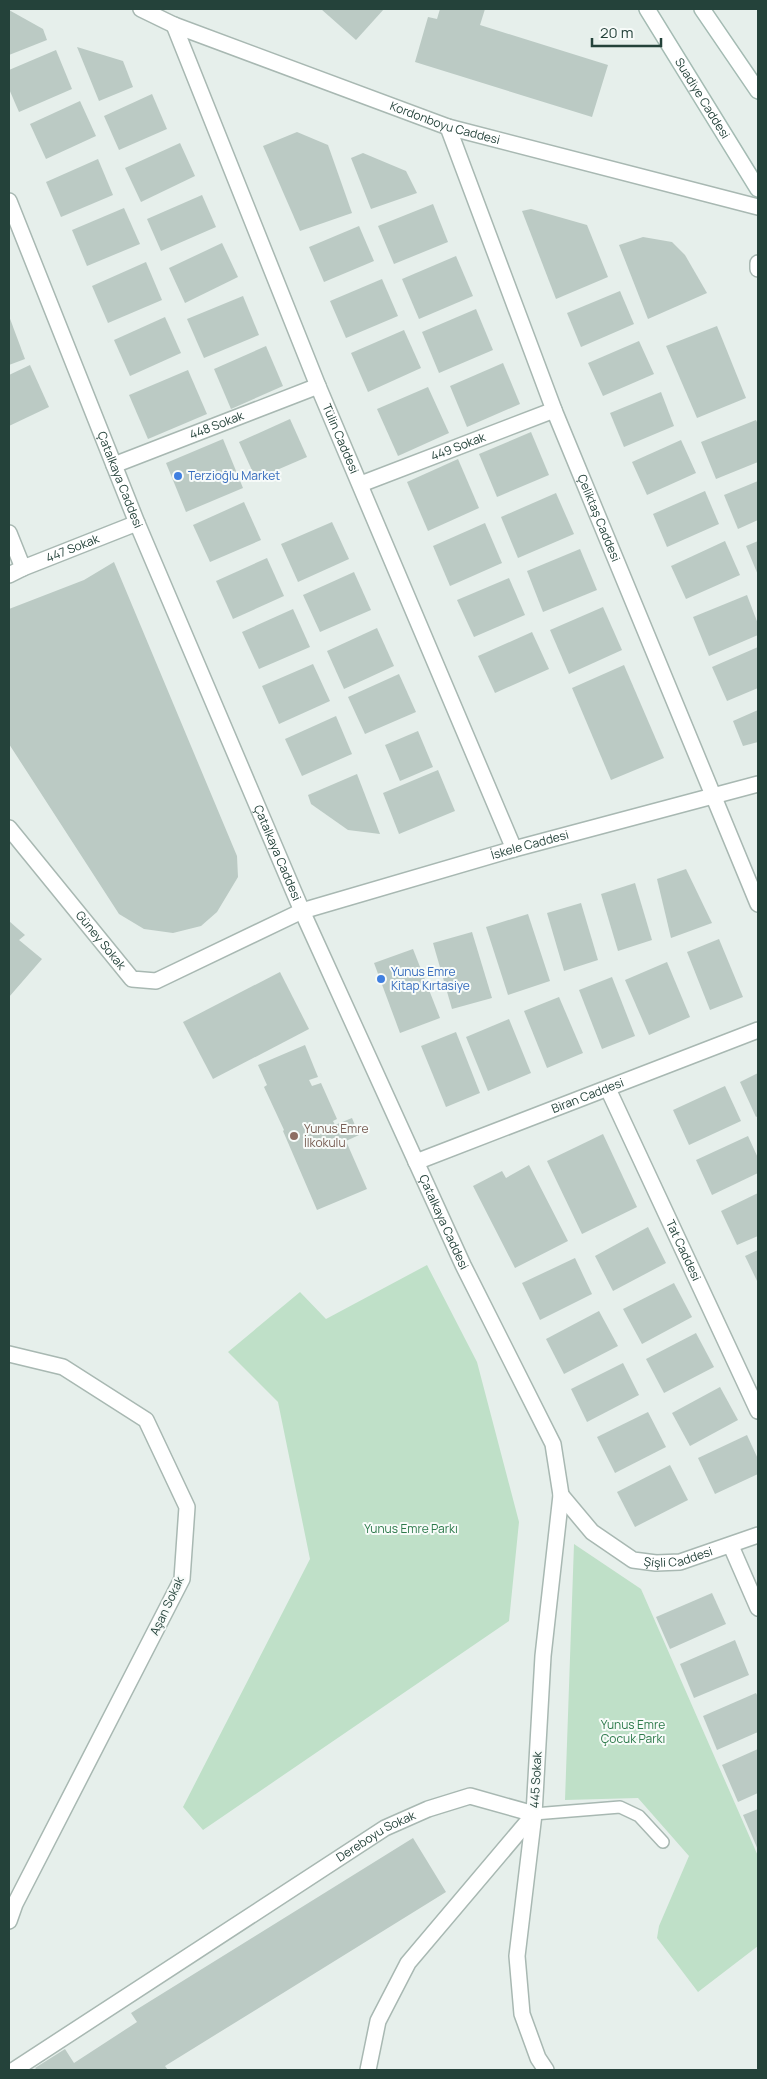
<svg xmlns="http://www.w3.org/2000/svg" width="767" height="2079" viewBox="0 0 767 2079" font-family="Manrope,sans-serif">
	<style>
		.green { fill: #bfe0c8 }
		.building { fill: #bbcac4 }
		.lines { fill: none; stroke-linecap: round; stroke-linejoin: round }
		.service-casing { stroke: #a8b8b2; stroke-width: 14 }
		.pedestrian-casing { stroke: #a8b8b2; stroke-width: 18 }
		.minor-casing { stroke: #a8b8b2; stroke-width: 18 }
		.secondary-casing { stroke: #a4bbb3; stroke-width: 18 }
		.service { stroke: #fff; stroke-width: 11 }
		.pedestrian { stroke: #fff; stroke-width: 15 }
		.minor { stroke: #fff; stroke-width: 15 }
		.secondary { stroke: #fff; stroke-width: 15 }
		.shop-dot { fill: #3f7fe0; stroke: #f7fbf9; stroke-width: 2 }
		.education-dot { fill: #8d6e63; stroke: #f7fbf9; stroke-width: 2 }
		.labels { text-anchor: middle; stroke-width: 4; stroke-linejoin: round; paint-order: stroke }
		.street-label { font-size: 12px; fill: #24423a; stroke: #f7fbf9 }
		.shop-label { font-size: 12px; fill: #366cbe; stroke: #f7fbf9; text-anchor: start }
		.education-label { font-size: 12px; fill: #785e54; stroke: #f7fbf9; text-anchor: start }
		.park-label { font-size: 12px; fill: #2d7a4b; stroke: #f7fbf9 }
	</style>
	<rect width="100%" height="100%" fill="#e6efeb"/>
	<g class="green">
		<polygon points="427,1265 477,1362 519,1522 509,1621 203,1830 183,1807 310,1559 278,1402 228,1352 300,1292 326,1319"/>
		<polygon points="574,1544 641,1589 758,1856 758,1946 698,1992 657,1938 659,1926 689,1856 638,1798 565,1800"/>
	</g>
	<g class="building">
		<polygon points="321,9 384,9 356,40"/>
		<polygon points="440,9 485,9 480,25 608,65 592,117 415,62 428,17 437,19"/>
		<polygon points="9,10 43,29 47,40 9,55"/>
		<polygon points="77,47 123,61 133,87 99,101"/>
		<polygon points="56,50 72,89 19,112 9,89 9,70"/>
		<polygon points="152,94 167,129 119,150 104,116"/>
		<polygon points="80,101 96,136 46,159 30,124"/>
		<polygon points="297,132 328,145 352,213 300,231 263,146"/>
		<polygon points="180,143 195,176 141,202 125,168"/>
		<polygon points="363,153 406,171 417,193 371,209 351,158"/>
		<polygon points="98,159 113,195 61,217 46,182"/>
		<polygon points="202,195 216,227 161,251 147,219"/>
		<polygon points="433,204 448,242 394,264 378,226"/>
		<polygon points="124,208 140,244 87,266 72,230"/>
		<polygon points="531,209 587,225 608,277 556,299 522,211"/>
		<polygon points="359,226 374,261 324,282 309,247"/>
		<polygon points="643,237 672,242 685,255 707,293 648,319 619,245"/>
		<polygon points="222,243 238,277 185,303 169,268"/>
		<polygon points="456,256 473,296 419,319 402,279"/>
		<polygon points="146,262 162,300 108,323 92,286"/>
		<polygon points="382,279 398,316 346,338 330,301"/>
		<polygon points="620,291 634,324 581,347 567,313"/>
		<polygon points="243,296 259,335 204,358 187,319"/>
		<polygon points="476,309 493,350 439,373 422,332"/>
		<polygon points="9,316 25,359 9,365"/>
		<polygon points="165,317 181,353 130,376 114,340"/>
		<polygon points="717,326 746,398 697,418 666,346"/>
		<polygon points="404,330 421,368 368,392 351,353"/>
		<polygon points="639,341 654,374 603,396 588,363"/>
		<polygon points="266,346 283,386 231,409 214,369"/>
		<polygon points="503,363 520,404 467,427 450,386"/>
		<polygon points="30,365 49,407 9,426 9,375"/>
		<polygon points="188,370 207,414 148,439 129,395"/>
		<polygon points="428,387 449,433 398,456 377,409"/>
		<polygon points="661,392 674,426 624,447 610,413"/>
		<polygon points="290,419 307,457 256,479 239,442"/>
		<polygon points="756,420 758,424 758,462 716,479 701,442"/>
		<polygon points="531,432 549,475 497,497 479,454"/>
		<polygon points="223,439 243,488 186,512 166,463"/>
		<polygon points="681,440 696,473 647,495 632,462"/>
		<polygon points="458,459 479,508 428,531 407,482"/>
		<polygon points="758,481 758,520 738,529 724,495"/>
		<polygon points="705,491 719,524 667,547 653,514"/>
		<polygon points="556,493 574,534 518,558 501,517"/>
		<polygon points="244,502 261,540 210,562 193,525"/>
		<polygon points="332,522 349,559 298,582 281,544"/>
		<polygon points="485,523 502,563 450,586 433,546"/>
		<polygon points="725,541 740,575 686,599 671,566"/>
		<polygon points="758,541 758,575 746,546"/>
		<polygon points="580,549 597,590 543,612 527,571"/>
		<polygon points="267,558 284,596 233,619 216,581"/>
		<polygon points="114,562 237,856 238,877 217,912 201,926 173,933 144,929 119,914 9,744 9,609 84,580"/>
		<polygon points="354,572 371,610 320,632 303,595"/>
		<polygon points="509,578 525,615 474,637 457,600"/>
		<polygon points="747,595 758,624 758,635 709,656 693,617"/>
		<polygon points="603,607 622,650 569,674 550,630"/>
		<polygon points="293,609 310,647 259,669 242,632"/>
		<polygon points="377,628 394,666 344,689 327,651"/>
		<polygon points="532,632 549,669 495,693 478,656"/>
		<polygon points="758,647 758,688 727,701 712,667"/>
		<polygon points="313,664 330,701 279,724 262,686"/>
		<polygon points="624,665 664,758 611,780 572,688"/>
		<polygon points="399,674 416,712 365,734 348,697"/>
		<polygon points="758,710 758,742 743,746 733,721"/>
		<polygon points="336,716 352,754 302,776 285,739"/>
		<polygon points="418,731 433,767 400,781 385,745"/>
		<polygon points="438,770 455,811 399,834 383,793"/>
		<polygon points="357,774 380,834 348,830 311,804 308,795"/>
		<polygon points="686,869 712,923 671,938 657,879"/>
		<polygon points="635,883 652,940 618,951 601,894"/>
		<polygon points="581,903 598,960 564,971 547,913"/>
		<polygon points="528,914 550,981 508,995 486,927"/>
		<polygon points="9,921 25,935 19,940 42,959 9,997"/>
		<polygon points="472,932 492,998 452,1009 433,943"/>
		<polygon points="719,939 743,997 710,1010 687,952"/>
		<polygon points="413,949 440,1018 400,1033 374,963"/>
		<polygon points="667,962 690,1017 649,1035 625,980"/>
		<polygon points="280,972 309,1029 213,1079 183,1022"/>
		<polygon points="612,977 635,1036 602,1049 579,990"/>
		<polygon points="559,997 583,1053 547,1068 524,1011"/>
		<polygon points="509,1019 531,1073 488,1091 466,1037"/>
		<polygon points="456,1032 480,1093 446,1107 421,1046"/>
		<polygon points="305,1045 318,1077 309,1080 312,1086 321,1083 337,1119 333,1121 335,1125 352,1118 359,1135 346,1141 367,1189 317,1210 283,1131 284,1130 264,1087 267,1085 258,1065"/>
		<polygon points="758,1073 758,1116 756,1117 740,1082"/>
		<polygon points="725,1086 741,1121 689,1145 673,1110"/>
		<polygon points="603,1134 637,1207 582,1234 547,1161"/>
		<polygon points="748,1136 758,1158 758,1173 712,1195 696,1160"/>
		<polygon points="529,1165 568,1241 515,1268 473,1186 502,1171 506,1178"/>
		<polygon points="758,1193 758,1236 737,1245 721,1211"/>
		<polygon points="648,1227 666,1263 613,1291 595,1256"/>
		<polygon points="758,1250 758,1283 745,1256"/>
		<polygon points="575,1258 592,1294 540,1320 522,1283"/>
		<polygon points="674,1283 692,1317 642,1344 623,1309"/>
		<polygon points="599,1311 618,1346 564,1374 546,1339"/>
		<polygon points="696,1333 714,1367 664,1393 646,1359"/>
		<polygon points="623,1363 639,1395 587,1422 571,1389"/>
		<polygon points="720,1387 738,1420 690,1446 672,1413"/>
		<polygon points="648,1412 666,1447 615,1473 597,1437"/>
		<polygon points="747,1435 758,1459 758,1474 715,1494 698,1458"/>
		<polygon points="670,1465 688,1500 635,1527 617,1492"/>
		<polygon points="712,1593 726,1624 670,1649 656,1617"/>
		<polygon points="735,1640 749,1675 694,1698 680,1664"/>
		<polygon points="756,1693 758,1697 758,1732 717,1750 703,1716"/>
		<polygon points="758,1749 758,1793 738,1802 722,1765"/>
		<polygon points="758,1809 758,1850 743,1815"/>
		<polygon points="413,1838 446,1892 165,2066 168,2070 37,2070 35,2068 65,2049 74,2063 137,2022 131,2013"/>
	</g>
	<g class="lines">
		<defs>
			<polyline id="service" points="534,1814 620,1807 639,1816 663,1842"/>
			<polyline id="pedestrian" points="9,575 23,568"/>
			<g id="minor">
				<path id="s1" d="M141,9l33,16 274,102 310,80"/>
				<path id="s2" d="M174,25l144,361 196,463"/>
				<path id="s3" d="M448,127l106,283 204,494"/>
				<path id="s4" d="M9,201l128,322 165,388 161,354 90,179 8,51 -18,161 -9,158 -17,142 5,58 16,44 8,12"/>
				<polyline points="758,263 758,269"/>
				<path id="s5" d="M114,465l204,-79"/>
				<path id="s6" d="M361,484l193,-74"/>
				<path id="s7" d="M9,533l14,35 114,-45"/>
				<path id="s8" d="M9,828l123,151 24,2 146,-70 212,-62 244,-65"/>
				<path id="s9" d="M608,1089l150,322"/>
				<path id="s10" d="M416,1162l342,-132"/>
				<polyline points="9,1354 63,1367 146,1420 187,1507 182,1579 15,1904 9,1921"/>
				<path id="s11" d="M561,1495l31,37 41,28 23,3 24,-1 78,-27"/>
				<polyline points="731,1546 758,1608"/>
				<path id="s12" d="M14,2070l371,-242 43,-19 42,-13 64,18"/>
				<polyline points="368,2070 378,2021 408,1963 534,1814"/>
			</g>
			<g id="secondary">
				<path id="s13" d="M647,9l111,180"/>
				<polyline points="702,9 758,91"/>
			</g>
		</defs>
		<use href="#service" class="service-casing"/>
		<use href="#pedestrian" class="pedestrian-casing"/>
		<use href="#minor" class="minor-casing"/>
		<use href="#secondary" class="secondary-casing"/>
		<use href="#service" class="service"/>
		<use href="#pedestrian" class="pedestrian"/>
		<use href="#minor" class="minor"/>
		<use href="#secondary" class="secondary"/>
	</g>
	<g class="shop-dot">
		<circle cx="178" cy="476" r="5"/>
		<circle cx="381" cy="979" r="5"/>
	</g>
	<circle class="education-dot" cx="294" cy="1136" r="5"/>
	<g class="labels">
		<g class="street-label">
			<text dy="4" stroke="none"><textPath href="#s13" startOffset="105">Suadiye Caddesi</textPath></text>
			<text dy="4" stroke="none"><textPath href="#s1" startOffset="325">Kordonboyu Caddesi</textPath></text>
			<text dy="4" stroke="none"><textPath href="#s5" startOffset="110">448 Sokak</textPath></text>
			<text dy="4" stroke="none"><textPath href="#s2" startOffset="446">Tülin Caddesi</textPath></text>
			<text dy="4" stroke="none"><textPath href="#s6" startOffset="104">449 Sokak</textPath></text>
			<text dy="4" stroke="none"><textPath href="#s4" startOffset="300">Çatalkaya Caddesi</textPath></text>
			<text dy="4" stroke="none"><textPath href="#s3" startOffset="419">Çeliktaş Caddesi</textPath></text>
			<text dy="4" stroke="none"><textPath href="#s7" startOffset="91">447 Sokak</textPath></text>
			<text dy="4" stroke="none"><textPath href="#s8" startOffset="618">İskele Caddesi</textPath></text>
			<text dy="4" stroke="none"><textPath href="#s4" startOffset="705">Çatalkaya Caddesi</textPath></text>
			<text dy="4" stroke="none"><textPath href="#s8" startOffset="145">Güney Sokak</textPath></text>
			<text dy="4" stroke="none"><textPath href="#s10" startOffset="184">Biran Caddesi</textPath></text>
			<text dy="4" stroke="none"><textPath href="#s4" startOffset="1110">Çatalkaya Caddesi</textPath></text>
			<text dy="4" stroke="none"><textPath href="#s9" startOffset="178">Tat Caddesi</textPath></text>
			<text dy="4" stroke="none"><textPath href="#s11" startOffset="144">Şişli Caddesi</textPath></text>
			<text transform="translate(167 1606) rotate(-65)" y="4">Aşan Sokak</text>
			<text transform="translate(536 1780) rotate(-87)" y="4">445 Sokak</text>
			<text dy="4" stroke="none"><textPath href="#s12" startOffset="431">Dereboyu Sokak</textPath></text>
		</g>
		<g class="shop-label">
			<text x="188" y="480">Terzioğlu Market</text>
			<text x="391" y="976">Yunus Emre<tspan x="391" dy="14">Kitap Kırtasiye</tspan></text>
		</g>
		<g class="education-label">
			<text x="304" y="1133">Yunus Emre<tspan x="304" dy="14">İlkokulu</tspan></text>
		</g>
		<g class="park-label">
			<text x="411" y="1533">Yunus Emre Parkı</text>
			<text x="633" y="1729">Yunus Emre<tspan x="633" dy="14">Çocuk Parkı</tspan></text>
		</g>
	</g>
	<rect width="767" height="2079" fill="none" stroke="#24423a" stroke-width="20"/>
	<path d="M592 38v8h69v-8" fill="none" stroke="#24423a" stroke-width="2.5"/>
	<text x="600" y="38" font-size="15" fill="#24423a" stroke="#f7fbf9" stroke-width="4" paint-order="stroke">20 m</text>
</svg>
